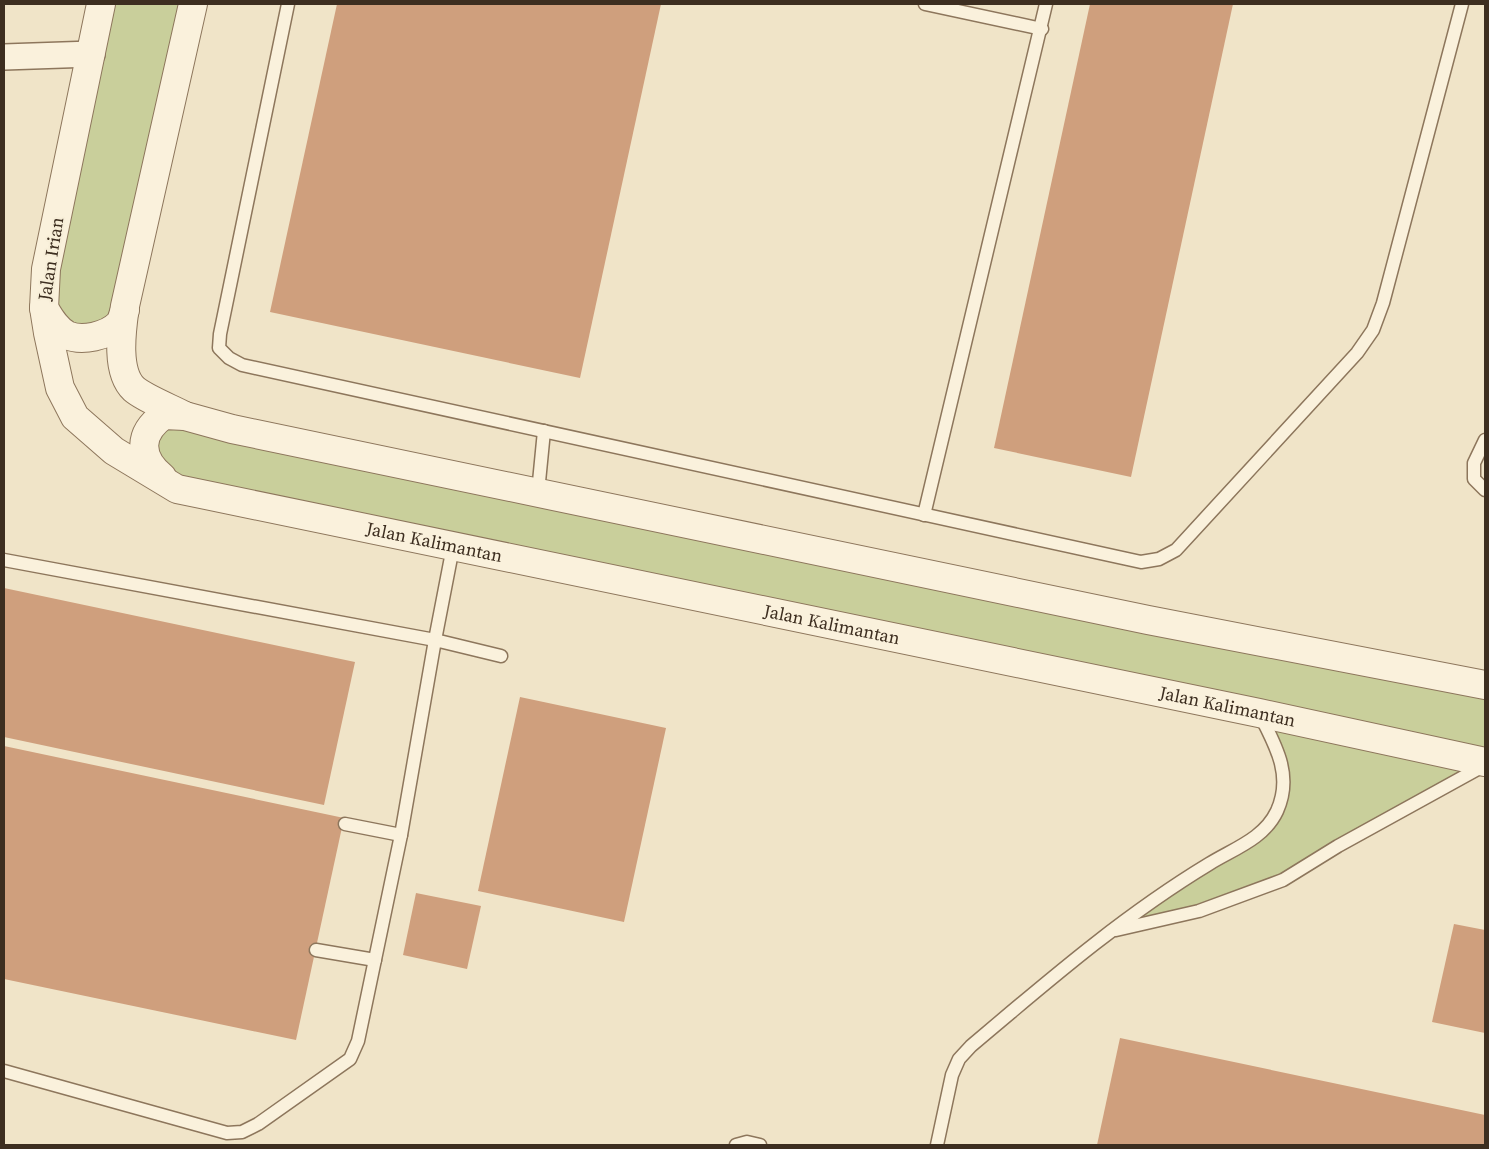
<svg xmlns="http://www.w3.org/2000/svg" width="1489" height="1149" viewBox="0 0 1489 1149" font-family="'Source Serif 4',serif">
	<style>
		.green { fill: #c9cf9b }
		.building { fill: #cf9f7d }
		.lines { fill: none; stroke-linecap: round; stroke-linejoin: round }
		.service-casing { stroke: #8d765c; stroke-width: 15 }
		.minor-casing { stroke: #8d765c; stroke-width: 28 }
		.tertiary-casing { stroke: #8d765c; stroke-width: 30 }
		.service { stroke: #faf1dc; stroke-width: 12 }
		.minor { stroke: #faf1dc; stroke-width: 25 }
		.tertiary { stroke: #faf1dc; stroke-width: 28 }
		.labels { text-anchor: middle; stroke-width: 4; stroke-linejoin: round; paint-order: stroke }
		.street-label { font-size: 18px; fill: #3d2e20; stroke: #f7eed8 }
	</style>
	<rect width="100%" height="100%" fill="#f0e4c8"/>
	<g class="green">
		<polygon points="101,4 193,4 125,310 68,335 46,269"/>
		<polygon points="154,422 1485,685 1485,765 1283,880 1107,932 1257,836 1284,787 1260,715 177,489 145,453"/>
	</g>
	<g class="building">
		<polygon points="337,4 661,4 580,378 270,312"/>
		<polygon points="1090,4 1233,4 1131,477 994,448"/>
		<polygon points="4,588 355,662 324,805 4,737"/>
		<polygon points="520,697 666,728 624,922 478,891"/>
		<polygon points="4,746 344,818 296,1040 4,979"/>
		<polygon points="416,893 481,906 467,969 403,955"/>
		<polygon points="1454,924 1485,930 1485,1033 1432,1022"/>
		<polygon points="1120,1038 1485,1115 1485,1145 1097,1145"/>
	</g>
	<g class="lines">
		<defs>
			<g id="service">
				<polyline points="288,4 220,334 219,348 229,358 242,365 1141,562 1159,559 1176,550 1357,353 1373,330 1383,303 1462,4"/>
				<polyline points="925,4 1042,29"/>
				<polyline points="1485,440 1474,463 1474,479 1485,490"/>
				<polyline points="538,492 544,431"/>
				<polyline points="924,515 1046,4"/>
				<polyline points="4,560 435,640 453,547"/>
				<polyline points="345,824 401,835"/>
				<polyline points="1116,930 1199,911 1283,880 1338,846 1485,765"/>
				<polyline points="316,950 375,960"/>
				<polyline points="4,1071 227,1133 242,1132 258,1124 350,1059 358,1041 401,835 435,640 501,656"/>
				<polyline points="736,1145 747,1142 760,1145"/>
				<path d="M937,1145l15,-70 7,-16 12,-13c77,-65 152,-130 238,-182 24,-15 55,-25 68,-53 16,-35 -1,-65 -17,-96"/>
			</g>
			<polyline id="minor" points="4,57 92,54"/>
			<g id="tertiary">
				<path id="s1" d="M101,4l-55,265 -2,39 4,25 12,55 15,29 39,34 63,38 1082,224 226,49"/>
				<path d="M44,308c6,10 12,21 23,27 15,7 40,1 52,-11 3,-3 4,-10 6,-14"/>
				<path d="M185,416c-13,-7 -41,-18 -51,-27 -19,-18 -12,-61 -9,-83l68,-302"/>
				<path d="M162,477c-24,-20 -24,-44 2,-62l21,1 47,13 916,191 337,65"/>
			</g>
		</defs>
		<use href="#service" class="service-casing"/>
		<use href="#minor" class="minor-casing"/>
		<use href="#tertiary" class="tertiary-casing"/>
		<use href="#service" class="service"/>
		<use href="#minor" class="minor"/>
		<use href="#tertiary" class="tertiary"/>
	</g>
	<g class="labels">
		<g class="street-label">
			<text transform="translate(51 259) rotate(-81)" y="6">Jalan Irian</text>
			<text dy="6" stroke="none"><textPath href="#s1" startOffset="812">Jalan Kalimantan</textPath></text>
			<text dy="6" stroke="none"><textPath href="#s1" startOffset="1218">Jalan Kalimantan</textPath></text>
			<text dy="6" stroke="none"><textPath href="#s1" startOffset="1622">Jalan Kalimantan</textPath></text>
		</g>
	</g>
	<rect width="1489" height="1149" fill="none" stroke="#3d2e20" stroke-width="10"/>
</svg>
